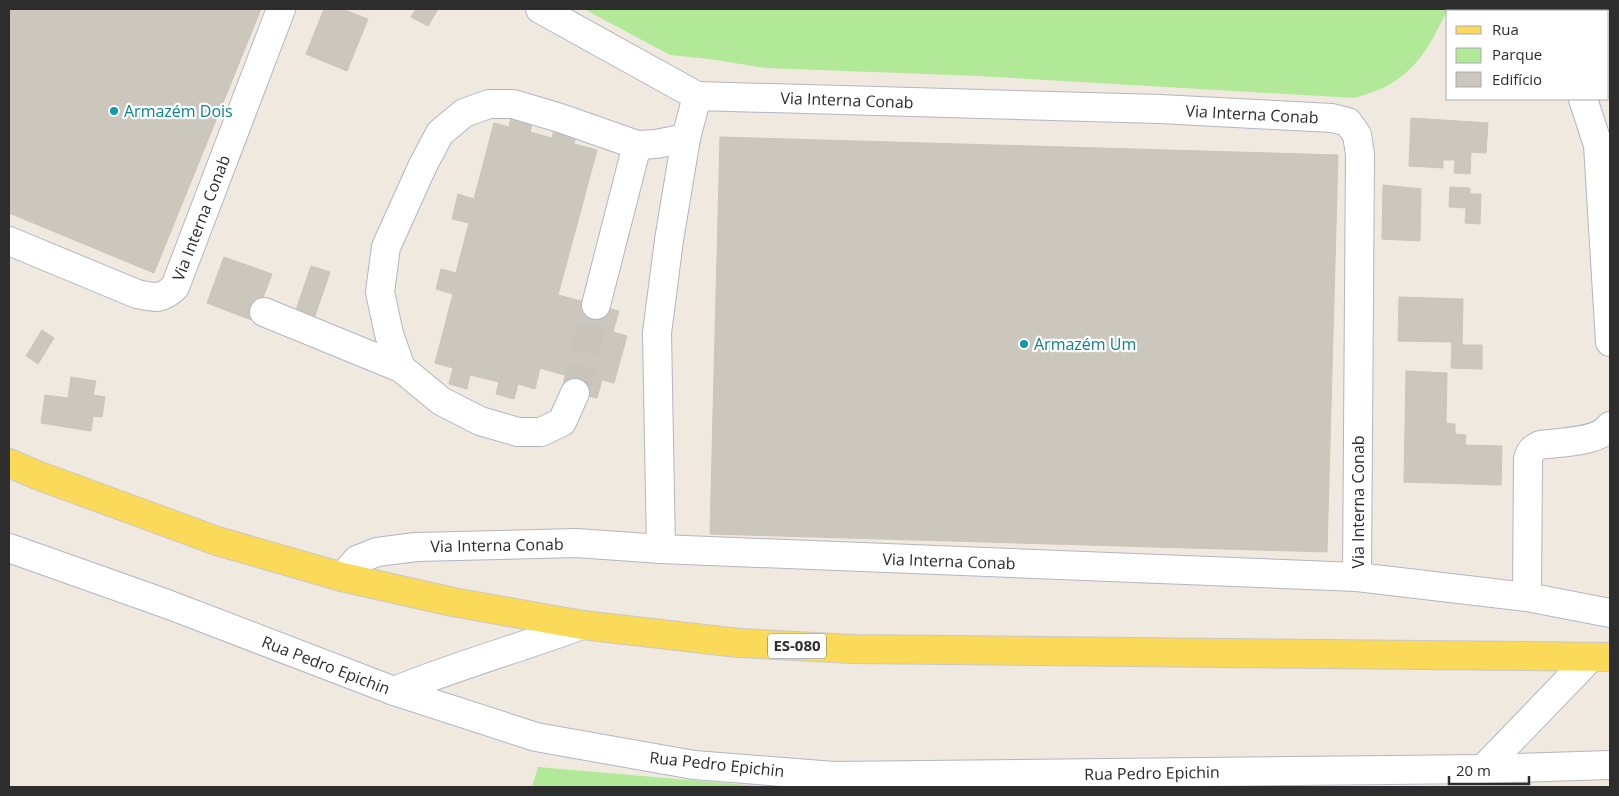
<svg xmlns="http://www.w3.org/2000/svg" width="1619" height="796" viewBox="0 0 1619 796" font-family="'Open Sans',sans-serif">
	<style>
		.green { fill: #b2e999 }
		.building { fill: #cbc7bd; stroke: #ccc5b8 }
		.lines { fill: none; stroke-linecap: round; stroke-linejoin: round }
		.minor-tunnel { stroke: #c8c3bb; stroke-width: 28; stroke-dasharray: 28 14; stroke-linecap: butt }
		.minor-casing { stroke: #b3b5c2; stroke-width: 30 }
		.major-casing { stroke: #c8c8c8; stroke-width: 30 }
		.minor { stroke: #fff; stroke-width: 28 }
		.major { stroke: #fbd959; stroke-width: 28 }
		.culture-dot { fill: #0f9aa8; stroke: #fff; stroke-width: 2 }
		.labels { text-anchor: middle; stroke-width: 4.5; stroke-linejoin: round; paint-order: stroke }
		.shield { fill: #fff; stroke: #6c6c6c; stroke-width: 1 }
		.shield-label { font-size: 15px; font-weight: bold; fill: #2d2d2d }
		.street-label { font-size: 16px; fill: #2d2d2d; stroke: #fff }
		.culture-label { font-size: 16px; fill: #0d838f; stroke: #fff; text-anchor: start }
	</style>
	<rect width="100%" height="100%" fill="#efe9df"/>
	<g class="green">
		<path d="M584,9h867l-5,4c-7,13 -13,27 -21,38 -19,27 -40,39 -71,47l-375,-22 -213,-8 -57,-9 -39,-4z"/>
		<polygon points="538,767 770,787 532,787"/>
	</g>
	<g class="building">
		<polygon points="9,9 261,9 154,273 9,213"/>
		<polygon points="324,9 342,9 368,19 347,71 306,54"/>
		<polygon points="416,9 438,9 428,26 411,17"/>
		<polygon points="512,112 534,118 530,132 552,138 555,126 577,132 574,144 597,150 558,295 619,311 613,332 627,336 614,383 602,380 597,398 567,391 571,377 540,368 535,389 518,384 514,399 496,394 499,382 470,375 467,389 449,384 453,368 435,363 453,294 436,289 441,269 456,273 469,223 452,219 458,194 474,199 494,123 509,127"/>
		<polygon points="1411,118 1488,123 1486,153 1471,152 1470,174 1454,173 1455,160 1443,160 1443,168 1409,166"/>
		<polygon points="720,137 1338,155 1327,552 710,534"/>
		<polygon points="1383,185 1421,189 1420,241 1382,239"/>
		<polygon points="1450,187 1470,188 1470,194 1481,194 1480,224 1465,223 1466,208 1449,207"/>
		<polygon points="224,257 272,274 254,321 207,303"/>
		<polygon points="311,266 330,272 315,316 296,310"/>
		<polygon points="1399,297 1463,299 1462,345 1482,345 1482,369 1451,368 1452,342 1398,341"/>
		<polygon points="42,330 54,338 38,364 26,356"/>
		<polygon points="1406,371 1447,373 1446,423 1455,424 1455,434 1466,435 1465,445 1502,446 1501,485 1404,482"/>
		<polygon points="71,377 96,381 93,395 105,397 102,417 93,416 91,431 41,423 45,395 68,398"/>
	</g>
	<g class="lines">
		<polyline class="minor-tunnel" points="575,393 596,305"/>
		<defs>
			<g id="minor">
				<polyline points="540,9 697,96"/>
				<polyline points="1540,9 1541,11"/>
				<polyline points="1583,99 1598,145 1610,342"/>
				<path d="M9,241l128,53c18,4 24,6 38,-7l106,-278"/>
				<polyline points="596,305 637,145"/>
				<polyline points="264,312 401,368"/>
				<polyline points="575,393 562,422 541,432 518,432 480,421 441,401 401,368 389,334 380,292 386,247 423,165 440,133 464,113 489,104 513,104 560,118 637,145 656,144 686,138"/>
				<polyline points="9,548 167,604 394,691 536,737 694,765 834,776 1483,769 1610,765"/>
				<polyline points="661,549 657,333 669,240 686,138 697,96 1160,109 1332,118 1348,122 1357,135 1360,154 1357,577"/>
				<polyline points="342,577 357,560 377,552 416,547 576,543 661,549 1357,577 1527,597 1610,613"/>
				<path d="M1527,597l1,-138c2,-8 5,-11 12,-14 20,-3 58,-2 70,-19"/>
				<path d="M394,691c61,-25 126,-43 188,-66"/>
				<polyline points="1483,769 1590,658"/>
			</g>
			<polyline id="major" points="9,463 37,475 217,541 342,577 453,602 582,625 739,643 853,649 1610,657"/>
		</defs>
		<use href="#minor" class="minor-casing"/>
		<use href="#major" class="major-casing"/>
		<use href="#minor" class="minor"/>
		<use href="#major" class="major"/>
	</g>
	<g class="culture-dot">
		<circle cx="114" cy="111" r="5"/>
		<circle cx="1024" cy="344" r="5"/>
	</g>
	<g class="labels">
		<rect class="shield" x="768" y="633.5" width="58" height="25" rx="4"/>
		<g class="shield-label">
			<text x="797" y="651">ES-080</text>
		</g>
		<g class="street-label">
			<text transform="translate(847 100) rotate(2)" y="6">Via Interna Conab</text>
			<text transform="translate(1252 114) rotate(3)" y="6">Via Interna Conab</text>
			<text transform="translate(201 218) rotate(-69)" y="6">Via Interna Conab</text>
			<text transform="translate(1358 502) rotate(-90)" y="6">Via Interna Conab</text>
			<text transform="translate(497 545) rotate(-1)" y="6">Via Interna Conab</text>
			<text transform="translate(949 561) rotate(2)" y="6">Via Interna Conab</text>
			<text transform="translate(326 665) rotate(21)" y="6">Rua Pedro Epichin</text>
			<text transform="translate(717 764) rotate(6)" y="6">Rua Pedro Epichin</text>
			<text transform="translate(1152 773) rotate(-1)" y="6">Rua Pedro Epichin</text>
		</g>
		<g class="culture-label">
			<text x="124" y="117">Armazém Dois</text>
			<text x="1034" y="350">Armazém Um</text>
		</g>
	</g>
	<rect width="1619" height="796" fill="none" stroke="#2d2d2d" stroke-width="20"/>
	<rect x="1446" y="10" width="162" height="90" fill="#ffffff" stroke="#ababab"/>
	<rect x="1456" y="26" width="25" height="8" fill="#fbd959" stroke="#ababab"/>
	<text x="1492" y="35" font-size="15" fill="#2d2d2d">Rua</text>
	<rect x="1456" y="48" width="25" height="15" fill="#b2e999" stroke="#ababab"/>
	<text x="1492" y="60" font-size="15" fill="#2d2d2d">Parque</text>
	<rect x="1456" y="72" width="25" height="15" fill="#cbc7bd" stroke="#ababab"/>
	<text x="1492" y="85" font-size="15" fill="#2d2d2d">Edifício</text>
	<path d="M1449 776v8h80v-8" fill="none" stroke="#2d2d2d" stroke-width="2.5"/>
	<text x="1456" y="776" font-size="15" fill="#2d2d2d" stroke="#ffffff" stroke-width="4" paint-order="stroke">20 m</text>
</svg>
